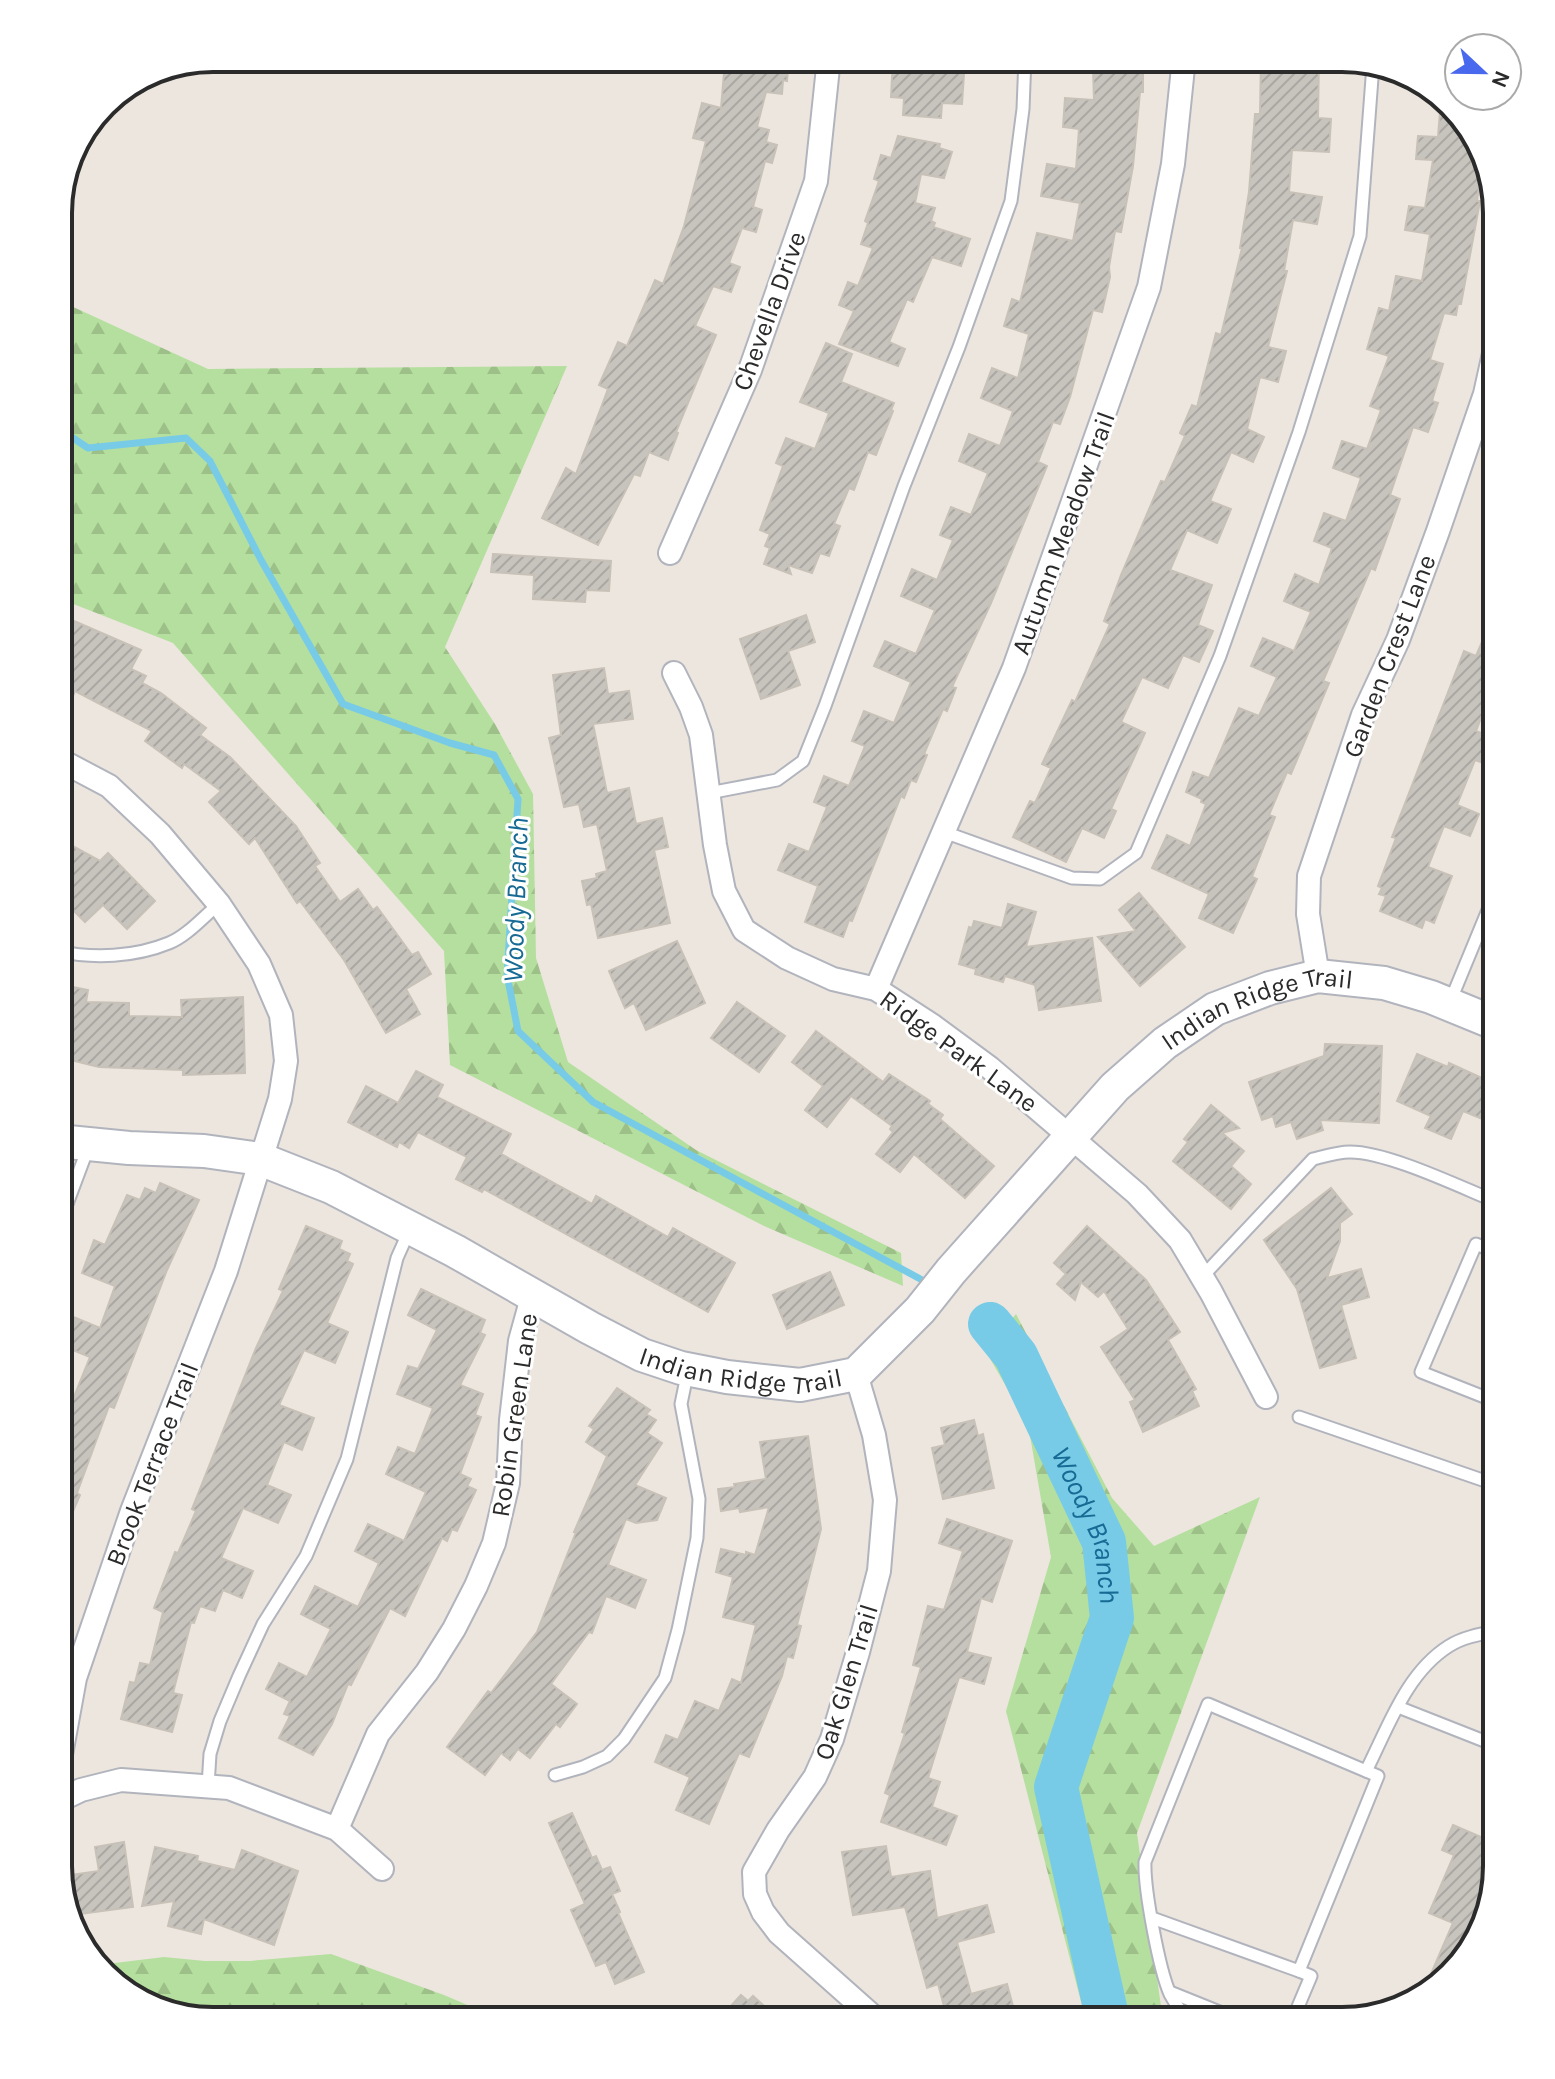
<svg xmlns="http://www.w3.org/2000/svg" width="1555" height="2079" viewBox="0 0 1555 2079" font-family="Karla,sans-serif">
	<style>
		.forest { fill: url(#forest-firs) }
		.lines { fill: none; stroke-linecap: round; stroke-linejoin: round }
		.stream { stroke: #78cbe7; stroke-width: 7 }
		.river { stroke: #78cbe7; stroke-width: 44 }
		.building { fill: url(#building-hatch); stroke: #c7c1b8; stroke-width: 2 }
		.lane-casing { stroke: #b1b4bd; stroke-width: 15 }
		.street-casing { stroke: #b1b4bd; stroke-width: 26 }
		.secondary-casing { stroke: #b1b4bd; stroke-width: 36 }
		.lane { stroke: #fff; stroke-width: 11 }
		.street { stroke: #fff; stroke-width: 22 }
		.secondary { stroke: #fff; stroke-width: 32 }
		.labels { text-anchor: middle; stroke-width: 6; stroke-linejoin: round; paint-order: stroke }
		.street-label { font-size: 26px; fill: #2b2b2b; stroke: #fff }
		.water-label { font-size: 28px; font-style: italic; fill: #166a94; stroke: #fff }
		.rim { fill: none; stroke: #2b2b2b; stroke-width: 4 }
	</style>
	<defs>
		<pattern id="forest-firs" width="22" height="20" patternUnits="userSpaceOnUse" patternTransform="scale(2)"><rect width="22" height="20" fill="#b5df9e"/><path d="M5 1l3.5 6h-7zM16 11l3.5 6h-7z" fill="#9cc088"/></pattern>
		<pattern id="building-hatch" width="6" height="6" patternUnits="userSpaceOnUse" patternTransform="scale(2)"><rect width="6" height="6" fill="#c7c3bd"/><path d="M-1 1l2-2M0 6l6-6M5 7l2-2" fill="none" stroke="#aba8a3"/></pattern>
	</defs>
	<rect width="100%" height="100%" fill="#ece6de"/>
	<g class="forest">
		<polygon points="58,300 208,369 567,366 445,647 495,724 533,794 536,958 568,1062 696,1150 901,1253 903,1286 764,1226 450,1065 444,951 173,643 58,598"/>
		<polygon points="1016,1314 1112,1498 1154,1546 1260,1497 1137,1833 1163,2021 1086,2021 1006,1711 1051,1557 1028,1424 985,1350"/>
		<polygon points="331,1954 444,1995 505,2021 213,2021 136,2000 98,1965 164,1957 205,1961 249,1961"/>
	</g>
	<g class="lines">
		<polyline class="stream" points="58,428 88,448 186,438 210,461 261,560 343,704 450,743 494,755 518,799 507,975 518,1031 593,1102 924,1281"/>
		<path class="river" id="s1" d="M990,1324l26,32 88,186 8,76 -56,169 52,234"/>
	</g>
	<g class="building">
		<polygon points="731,58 789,58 787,81 783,80 782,94 766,92 757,127 769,130 766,142 777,145 772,163 765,161 753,207 762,210 756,232 742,228 729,263 740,267 731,292 713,286 695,326 716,335 676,432 678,433 668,460 649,452 640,476 634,474 598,545 542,518 566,468 576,474 608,389 599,385 618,342 627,346 655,280 663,284 684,226 706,141 693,138 702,103 721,108 725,61 731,62"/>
		<polygon points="893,58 965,58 962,104 942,103 941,118 903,115 904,98 891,97"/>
		<polygon points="1100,58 1143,58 1143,92 1140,92 1133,166 1121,232 1115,231 1109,267 1110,277 1102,312 1093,310 1070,397 1060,424 1053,422 1038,462 1047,466 991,603 952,687 956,688 947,711 943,709 924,754 927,755 916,782 911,780 904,798 901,796 852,921 849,920 843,937 805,922 818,886 778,870 789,844 809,852 827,807 814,802 824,776 849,786 865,746 852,741 864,711 894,723 911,682 874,666 885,641 916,654 935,610 901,596 912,569 937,580 953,540 940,535 951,507 971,515 988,473 959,461 969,434 1000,446 1013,411 981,398 992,368 1018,378 1029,334 1004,326 1012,299 1020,302 1037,233 1073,241 1080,203 1041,196 1047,164 1076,169 1079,129 1063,127 1065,98 1094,100 1093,69 1100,69"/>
		<polygon points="1261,58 1319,58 1318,118 1331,119 1329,152 1292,150 1289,192 1322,197 1317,224 1293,220 1284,271 1287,271 1268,347 1286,351 1278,382 1260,377 1247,429 1264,437 1253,462 1231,452 1210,501 1231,509 1217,543 1187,530 1170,570 1212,585 1198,625 1213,631 1199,662 1183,655 1168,688 1142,677 1121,722 1145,733 1111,809 1116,811 1104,838 1082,828 1066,862 1013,837 1030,801 1035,803 1051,768 1042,764 1072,700 1075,702 1110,624 1104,621 1121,575 1161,481 1165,482 1185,436 1180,433 1192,405 1197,407 1216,333 1221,335 1242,248 1240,248 1249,192 1255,114 1260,114"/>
		<polygon points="1441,99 1471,127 1482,164 1477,201 1480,201 1461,304 1458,304 1456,315 1444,313 1430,360 1443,364 1432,401 1438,403 1428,432 1413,427 1390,495 1400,499 1390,528 1375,570 1371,568 1323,681 1329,683 1291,774 1287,772 1269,815 1275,817 1252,877 1257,879 1233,933 1199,918 1209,894 1152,868 1167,835 1190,846 1206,804 1201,802 1202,799 1186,792 1193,772 1209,778 1239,708 1259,716 1277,677 1251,666 1263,638 1294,651 1311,612 1284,601 1295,574 1319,585 1332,548 1314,541 1324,513 1346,521 1361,478 1333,468 1342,441 1367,449 1381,410 1370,406 1389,356 1367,349 1379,308 1389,311 1396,276 1422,281 1430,234 1405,230 1409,206 1425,208 1433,160 1416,159 1418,136 1438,137"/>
		<polygon points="898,136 940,144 939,148 952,152 944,178 921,174 915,203 935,208 931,221 935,223 933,227 970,239 961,266 932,257 913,302 907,299 889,342 905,349 898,366 839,344 854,311 839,305 848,282 858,286 873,248 861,244 868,223 865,221 879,181 874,179 881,155 891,158"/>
		<polygon points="826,343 852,354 841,382 894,403 891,410 893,411 876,455 868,452 854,490 849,488 834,524 840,526 829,556 820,553 812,573 788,565 791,574 764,564 770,548 765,546 770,534 760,530 783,466 776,463 786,438 815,449 829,413 800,402"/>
		<polygon points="493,554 611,561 609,591 586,590 585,602 533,599 534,575 491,572"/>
		<polygon points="1497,607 1497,695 1491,692 1476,731 1496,739 1486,764 1475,760 1457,805 1479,814 1470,836 1444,826 1428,867 1452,876 1434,923 1425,919 1422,928 1380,911 1386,896 1379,894 1382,888 1378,886 1396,838 1392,837 1464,651 1476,656"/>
		<polygon points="806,615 815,642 788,651 800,685 761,699 740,639"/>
		<polygon points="74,621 141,650 131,669 146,676 142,683 161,693 206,728 200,735 230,757 296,826 320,863 315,866 340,902 358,889 373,910 377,907 412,955 418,952 431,974 406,989 420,1014 386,1033 344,960 300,901 297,903 255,838 249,844 209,802 221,791 184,764 182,768 145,741 152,731 75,691 58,730 58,656"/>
		<polygon points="604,668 608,694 629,691 633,719 593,724 607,793 629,788 636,824 662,818 668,847 654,850 670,923 598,938 591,904 587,905 582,881 597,878 596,874 607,871 597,824 584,827 579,804 564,807 549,738 561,735 553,675"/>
		<polygon points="58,838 100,861 108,853 155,901 127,929 103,905 85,922 58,895"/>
		<polygon points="1139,893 1185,947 1140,986 1098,937 1136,931 1119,910"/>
		<polygon points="1008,904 1036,912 1026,947 1092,938 1101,1001 1039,1010 1035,985 1005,976 1003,982 975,974 976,969 959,964 969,927 972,928 974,921 1002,928"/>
		<polygon points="677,941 705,1003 646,1030 634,1003 625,1008 609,971"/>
		<polygon points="58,984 88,990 86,1002 129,1003 129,1016 182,1017 181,1000 243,997 245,1073 183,1075 183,1070 99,1067 58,1057"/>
		<polygon points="737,1002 785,1036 759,1072 711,1038"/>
		<polygon points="816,1031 883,1082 889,1074 930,1101 928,1104 943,1115 940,1119 994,1166 965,1198 914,1154 900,1172 876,1154 893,1132 890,1129 892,1126 851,1096 827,1127 805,1110 823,1086 792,1062"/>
		<polygon points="1325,1044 1382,1046 1379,1123 1320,1120 1323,1130 1297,1139 1291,1122 1276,1127 1273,1116 1262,1120 1249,1082 1324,1056"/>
		<polygon points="1417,1054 1448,1067 1449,1063 1497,1085 1497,1125 1463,1111 1451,1139 1425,1128 1431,1116 1397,1101"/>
		<polygon points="416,1071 443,1085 437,1097 511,1134 501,1154 592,1204 596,1196 668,1237 673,1228 735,1263 708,1312 484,1189 482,1192 456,1179 467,1157 418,1132 409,1148 399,1142 397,1147 348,1122 366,1086 398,1103"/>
		<polygon points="1211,1105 1239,1128 1222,1133 1244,1151 1231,1166 1251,1184 1231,1209 1173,1161 1188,1142 1184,1139"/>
		<polygon points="160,1183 199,1200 167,1270 114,1408 109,1406 77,1493 80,1495 58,1546 58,1399 71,1404 90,1357 58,1344 58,1327 64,1313 100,1328 115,1286 82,1273 94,1240 105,1245 127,1195 140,1200 145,1188 156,1193"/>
		<polygon points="1331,1188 1352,1214 1340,1223 1340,1241 1327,1278 1361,1269 1369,1297 1341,1305 1356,1358 1320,1368 1297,1289 1264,1240"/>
		<polygon points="306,1226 342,1241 339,1249 350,1254 347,1261 353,1264 327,1323 348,1332 335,1363 304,1350 279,1405 314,1418 302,1450 284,1442 267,1485 291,1495 278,1523 243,1508 221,1558 253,1571 242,1598 223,1590 215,1611 200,1606 194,1623 191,1622 173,1693 182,1695 172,1732 121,1719 130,1682 135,1683 140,1663 150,1665 163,1612 154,1608 175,1552 178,1553 196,1511 192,1509 256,1348 283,1291 279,1289"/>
		<polygon points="1087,1226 1146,1280 1180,1332 1168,1340 1196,1389 1192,1391 1199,1406 1143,1432 1130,1402 1135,1400 1101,1347 1128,1329 1104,1291 1098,1297 1081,1282 1075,1300 1057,1284 1066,1274 1054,1263"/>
		<polygon points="830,1272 844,1305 787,1329 773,1295"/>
		<polygon points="421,1289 485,1320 480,1333 485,1335 460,1385 483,1394 475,1415 481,1417 460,1474 471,1479 467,1486 476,1490 457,1531 452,1529 447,1541 442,1538 405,1616 390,1608 351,1685 348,1684 332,1724 313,1755 279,1738 290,1716 284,1714 290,1701 266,1689 279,1663 307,1677 331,1629 301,1614 315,1586 358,1607 379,1563 355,1551 368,1524 404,1541 426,1492 386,1474 398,1447 415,1454 433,1408 397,1394 408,1366 418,1369 437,1330 408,1315"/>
		<polygon points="617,1388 650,1410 646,1414 656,1420 647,1433 662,1443 635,1485 666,1498 657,1520 636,1523 626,1519 608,1565 646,1580 635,1608 606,1596 592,1633 589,1632 551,1684 577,1704 560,1727 556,1724 530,1758 518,1749 510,1760 501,1753 485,1775 447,1747 488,1691 491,1693 537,1632 576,1532 574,1532 607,1456 586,1442 594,1429 589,1426"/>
		<polygon points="974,1420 978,1436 983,1434 994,1488 943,1499 932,1448 945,1445 941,1428"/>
		<polygon points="808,1436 821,1529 797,1625 801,1626 793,1658 787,1656 782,1676 749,1757 739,1753 709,1824 676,1810 690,1777 655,1762 666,1735 678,1740 695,1701 719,1711 732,1679 741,1683 756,1625 723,1617 733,1577 716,1572 721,1549 746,1555 746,1552 755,1555 769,1507 740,1512 739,1508 721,1511 718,1489 735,1487 734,1484 766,1479 760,1442"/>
		<polygon points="947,1519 1012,1541 992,1602 981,1598 967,1652 991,1658 984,1684 959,1677 928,1778 940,1782 932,1807 957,1816 946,1845 881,1822 890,1795 885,1793 905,1733 902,1732 921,1667 913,1665 928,1606 944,1610 963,1551 939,1543"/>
		<polygon points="572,1813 592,1858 596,1856 602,1870 610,1867 620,1891 612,1894 620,1912 618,1913 644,1972 615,1984 606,1962 596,1966 571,1910 585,1904 549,1823"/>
		<polygon points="1453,1825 1497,1844 1497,1866 1476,1943 1428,1995 1421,1997 1453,1923 1429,1913 1454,1855 1442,1850"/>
		<polygon points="124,1842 133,1907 73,1915 63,1876 99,1871 95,1847"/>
		<polygon points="886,1846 891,1877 930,1871 937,1918 987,1905 994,1932 957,1942 971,1994 1007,1984 1017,2021 948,2021 938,1984 927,1988 905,1907 853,1915 842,1852"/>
		<polygon points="155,1847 198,1856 197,1861 235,1870 242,1850 298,1871 274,1945 204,1919 201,1934 168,1926 174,1901 142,1906"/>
		<polygon points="741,1995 748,2001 753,1996 781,2021 717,2021"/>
	</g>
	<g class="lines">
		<defs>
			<g id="lane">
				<polyline points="709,793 777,780 803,761 825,706 904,486 959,347 1011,201 1023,109 1025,58"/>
				<polyline points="944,832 1072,878 1100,879 1136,853 1220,656 1299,432 1360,236 1373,65"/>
				<path d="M58,951c35,8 77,6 111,-8 18,-7 35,-27 50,-39"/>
				<polyline points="1450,1002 1497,888"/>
				<polyline points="58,1228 88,1148"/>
				<path d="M1202,1277l111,-118c12,-3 25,-7 37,-7 38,0 110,35 147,50"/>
				<polyline points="1497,1402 1421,1372 1476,1244 1497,1253"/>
				<polyline points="1299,1417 1497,1485"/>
				<polyline points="1398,1707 1497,1746"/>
				<polyline points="555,1775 583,1767 607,1756 624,1739 665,1678 678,1630 697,1538 699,1499 681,1404 688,1370"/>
				<polyline points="208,1786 210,1754 220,1721 239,1676 263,1624 306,1556 347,1459 397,1258 409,1231"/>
				<polyline points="1152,1918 1299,1971"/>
				<polyline points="1170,1992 1242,2021"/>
				<path d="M1187,2021c-6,-9 -12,-18 -17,-27 -11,-25 -26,-105 -25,-132l63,-158 158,67c22,-43 40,-98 83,-125 14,-9 32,-12 48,-15"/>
				<polyline points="1292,2021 1311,1976 1299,1971 1378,1776 1366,1771"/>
			</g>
			<g id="street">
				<polyline points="670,553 750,370 816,181 829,58"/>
				<polyline points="674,673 691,707 701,735 715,845 724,891 744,930 787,958 833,979 876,989 933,1026 990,1068 1137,1194 1180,1240 1211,1292 1266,1397"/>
				<polyline points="1318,976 1308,914 1309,876 1363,715 1398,640 1438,531 1485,394 1497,340"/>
				<polyline points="876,989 1014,668 1149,287 1173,164 1184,58"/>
				<polyline points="856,1374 874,1435 885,1500 879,1571 858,1652 832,1739 815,1777 778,1830 754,1872 755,1894 763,1912 779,1933 878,2021"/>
				<polyline points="58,1771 75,1678 132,1511 226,1271 280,1099 286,1061 281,1015 259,964 219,904 160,834 109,786 58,759"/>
				<polyline points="58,1801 81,1790 121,1780 229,1788 337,1829 382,1869"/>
				<polyline points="337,1829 378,1734 427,1672 454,1629 476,1586 494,1543 508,1483 511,1420 520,1341 533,1294"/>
			</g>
			<g id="secondary">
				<path id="s2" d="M58,1141l71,7 75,3 56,8 71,28 124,64 135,77 52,27 39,13 46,9 73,8 56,-11 64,-64 31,-39 164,-184 50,-44 50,-34 55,-21 48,-12 66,7 47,14 66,27"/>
			</g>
		</defs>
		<use href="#lane" class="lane-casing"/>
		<use href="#street" class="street-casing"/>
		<use href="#secondary" class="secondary-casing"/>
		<use href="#lane" class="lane"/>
		<use href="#street" class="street"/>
		<use href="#secondary" class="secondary"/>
	</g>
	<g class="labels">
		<g class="street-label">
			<text transform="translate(769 311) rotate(-70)" y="9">Chevella Drive</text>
			<text transform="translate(1063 533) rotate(-70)" y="9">Autumn Meadow Trail</text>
			<text transform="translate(1389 656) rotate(-69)" y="9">Garden Crest Lane</text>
			<text dy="9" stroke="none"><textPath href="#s2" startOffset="1406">Indian Ridge Trail</textPath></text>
			<text transform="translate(959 1051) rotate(36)" y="9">Ridge Park Lane</text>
			<text dy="9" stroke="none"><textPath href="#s2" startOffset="734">Indian Ridge Trail</textPath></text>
			<text transform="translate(514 1415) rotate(-82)" y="9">Robin Green Lane</text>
			<text transform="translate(152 1464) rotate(-69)" y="9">Brook Terrace Trail</text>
			<text transform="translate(846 1682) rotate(-73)" y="9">Oak Glen Trail</text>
		</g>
		<g class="water-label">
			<text transform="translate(515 900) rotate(-88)" y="10">Woody Branch</text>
			<text dy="10" stroke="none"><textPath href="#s1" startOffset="226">Woody Branch</textPath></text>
		</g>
	</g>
	<path d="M0 0H1555V2079H0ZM213 72H1342A141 141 0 0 1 1483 213V1866A141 141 0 0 1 1342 2007H213A141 141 0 0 1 72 1866V213A141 141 0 0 1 213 72Z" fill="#fff" fill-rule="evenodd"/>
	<path class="rim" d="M213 72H1342A141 141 0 0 1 1483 213V1866A141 141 0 0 1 1342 2007H213A141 141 0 0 1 72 1866V213A141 141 0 0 1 213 72Z"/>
	<g transform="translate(1483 72) rotate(112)"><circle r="38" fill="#ffffff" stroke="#aaaaaa" stroke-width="2"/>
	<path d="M0-6L14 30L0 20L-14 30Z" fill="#4869ee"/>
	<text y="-12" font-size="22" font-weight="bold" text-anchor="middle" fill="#2b2b2b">N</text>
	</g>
</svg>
